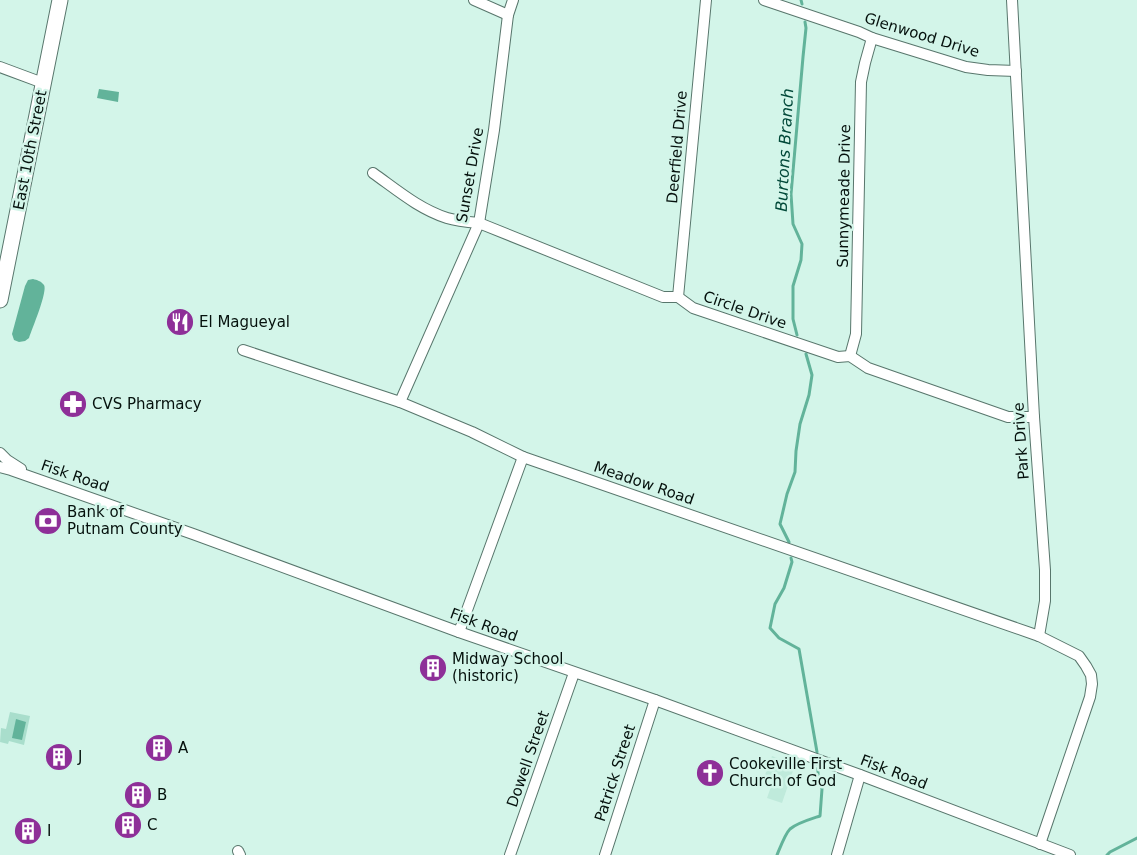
<svg xmlns="http://www.w3.org/2000/svg" width="1137" height="855" viewBox="0 0 1137 855" font-family="'DejaVu Sans',sans-serif">
	<style>
		.built { fill: #bfeadb }
		.green { fill: #a9decc }
		.water { fill: #62b39a }
		.lines { fill: none; stroke-linecap: round; stroke-linejoin: round }
		.stream { stroke: #62b39a; stroke-width: 3 }
		.street-casing { stroke: #58766c; stroke-width: 12 }
		.secondary-casing { stroke: #58766c; stroke-width: 17 }
		.street { stroke: #fff; stroke-width: 10 }
		.secondary { stroke: #fff; stroke-width: 15 }
		.labels { text-anchor: middle; stroke-width: 5; stroke-linejoin: round; paint-order: stroke }
		.street-label { font-size: 15px; fill: #05110d; stroke: #d3f5e9 }
		.poi-label { font-size: 15px; fill: #05110d; stroke: #d3f5e9; text-anchor: start }
		.water-label { font-size: 16px; font-style: italic; fill: #004838; stroke: #d3f5e9 }
	</style>
	<rect width="100%" height="100%" fill="#d3f5e9"/>
	<polygon class="built" points="772,756 795,765 782,803 767,798 774,778 765,775"/>
	<polygon class="green" points="10,712 30,716 24,745 9,741 8,744 0,742 1,728 6,729"/>
	<g class="water">
		<polygon points="99,89 119,92 118,102 97,98"/>
		<path d="M33,279c4,1 8,2 11,6 4,6 -12,44 -15,53l-4,3 -6,1 -5,-2 -2,-6 13,-48 3,-6z"/>
		<polygon points="16,719 26,722 22,740 12,738"/>
	</g>
	<g class="lines">
		<g class="stream">
			<polyline points="801,0 802,4"/>
			<polyline points="797,335 793,319 793,286 801,260 802,244 793,224 791,194 803,57 806,28 805,22"/>
			<polyline points="789,542 780,524 787,494 795,472 796,451 800,424 809,395 812,375 806,354"/>
			<polyline points="791,558 792,562 784,588 775,604 770,628 779,638 799,649 817,752"/>
			<path d="M777,855c3,-7 8,-21 13,-26 7,-6 21,-10 30,-13l2,-27 -4,-13v-8"/>
			<polyline points="1107,855 1110,852 1137,838"/>
		</g>
		<defs>
			<g id="street">
				<polyline points="474,0 508,15"/>
				<polyline points="764,0 859,32 872,38 966,67 988,70 1016,71"/>
				<polyline points="1012,0 1034,417 1045,570 1045,601 1039,636"/>
				<polyline points="0,67 43,83"/>
				<path d="M373,173c24,17 46,36 74,45 10,3 21,4 32,5l184,74h15l15,11 145,49 12,-1 18,12 140,49h26"/>
				<polyline points="678,297 706,0"/>
				<polyline points="243,350 400,402 472,432 523,457 1039,636 1079,656 1086,666 1091,675 1092,684 1090,697 1040,844"/>
				<polyline points="850,356 856,334 861,82 865,63 872,38"/>
				<polyline points="400,402 479,223 494,130 508,15 513,0"/>
				<polyline points="0,453 7,460 21,469"/>
				<polyline points="0,467 11,470 193,534 459,632 655,700 860,775 1070,855"/>
				<polyline points="459,632 523,457"/>
				<polyline points="238,851 240,855"/>
				<polyline points="510,855 574,673"/>
				<polyline points="605,855 655,700"/>
				<polyline points="837,855 860,775"/>
			</g>
			<polyline id="secondary" points="0,300 60,0"/>
		</defs>
		<use href="#street" class="street-casing"/>
		<use href="#secondary" class="secondary-casing"/>
		<use href="#street" class="street"/>
		<use href="#secondary" class="secondary"/>
	</g>
	<defs>
		<symbol id="restaurant-disc" viewBox="-11 -11 22 22"><circle r="9.5" fill="#8e2f98" stroke="#d3f5e9"/><path d="M-5-6h1v4h1v-4h1v4h1v-4h1v5L-1.5 .5V6h-2V.5L-5-1ZM5-6V6H3V1.5H1.5Q1.5-4 5-6Z" fill="#fff"/></symbol>
		<symbol id="pharmacy-disc" viewBox="-11 -11 22 22"><circle r="9.5" fill="#8e2f98" stroke="#d3f5e9"/><path d="M-2-6h4v4h4v4h-4v4h-4v-4h-4v-4h4Z" fill="#fff"/></symbol>
		<symbol id="bank-disc" viewBox="-11 -11 22 22"><circle r="9.5" fill="#8e2f98" stroke="#d3f5e9"/><path d="M-6-4H6V4H-6ZM0-2.3a2.3 2.3 0 1 0 0 4.6a2.3 2.3 0 1 0 0-4.6Z" fill="#fff"/></symbol>
		<symbol id="building-disc" viewBox="-11 -11 22 22"><circle r="9.5" fill="#8e2f98" stroke="#d3f5e9"/><path d="M-4-6H4V6H1V3H-1V6H-4ZM-2.5-4.3h1.7v1.8h-1.7ZM.8-4.3h1.7v1.8H.8ZM-2.5-1h1.7V.8h-1.7ZM.8-1h1.7V.8H.8Z" fill="#fff"/></symbol>
		<symbol id="church-disc" viewBox="-11 -11 22 22"><circle r="9.5" fill="#8e2f98" stroke="#d3f5e9"/><path d="M-1.2-6h2.4v3.5h3.3v2.4h-3.3V6h-2.4V-.1h-3.3v-2.4h3.3Z" fill="#fff"/></symbol>
	</defs>
	<g fill-rule="evenodd">
		<use href="#restaurant-disc" x="164" y="306" width="32" height="32"/>
		<use href="#pharmacy-disc" x="57" y="388" width="32" height="32"/>
		<use href="#bank-disc" x="32" y="505" width="32" height="32"/>
		<use href="#building-disc" x="417" y="652" width="32" height="32"/>
		<use href="#building-disc" x="143" y="732" width="32" height="32"/>
		<use href="#building-disc" x="43" y="741" width="32" height="32"/>
		<use href="#church-disc" x="694" y="757" width="32" height="32"/>
		<use href="#building-disc" x="122" y="779" width="32" height="32"/>
		<use href="#building-disc" x="112" y="809" width="32" height="32"/>
		<use href="#building-disc" x="12" y="815" width="32" height="32"/>
	</g>
	<g class="labels">
		<g class="street-label">
			<text transform="translate(922 35) rotate(17)" y="5">Glenwood Drive</text>
			<text transform="translate(677 147) rotate(-85)" y="5">Deerfield Drive</text>
			<text transform="translate(30 150) rotate(-79)" y="5">East 10th Street</text>
			<text transform="translate(470 175) rotate(-80)" y="5">Sunset Drive</text>
			<text transform="translate(844 196) rotate(-89)" y="5">Sunnymeade Drive</text>
			<text transform="translate(745 310) rotate(19)" y="5">Circle Drive</text>
			<text transform="translate(1021 441) rotate(-94)" y="5">Park Drive</text>
			<text transform="translate(75 476) rotate(19)" y="5">Fisk Road</text>
			<text transform="translate(644 483) rotate(19)" y="5">Meadow Road</text>
			<text transform="translate(484 625) rotate(20)" y="5">Fisk Road</text>
			<text transform="translate(528 759) rotate(-71)" y="5">Dowell Street</text>
			<text transform="translate(894 772) rotate(21)" y="5">Fisk Road</text>
			<text transform="translate(615 773) rotate(-72)" y="5">Patrick Street</text>
		</g>
		<g class="poi-label">
			<text x="199" y="327">El Magueyal</text>
			<text x="92" y="409">CVS Pharmacy</text>
			<text x="67" y="517">Bank of<tspan x="67" dy="17">Putnam County</tspan></text>
			<text x="452" y="664">Midway School<tspan x="452" dy="17">(historic)</tspan></text>
			<text x="178" y="753">A</text>
			<text x="78" y="762">J</text>
			<text x="729" y="769">Cookeville First<tspan x="729" dy="17">Church of God</tspan></text>
			<text x="157" y="800">B</text>
			<text x="147" y="830">C</text>
			<text x="47" y="836">I</text>
		</g>
		<g class="water-label">
			<text transform="translate(784 150) rotate(-87)" y="6">Burtons Branch</text>
		</g>
	</g>
</svg>
